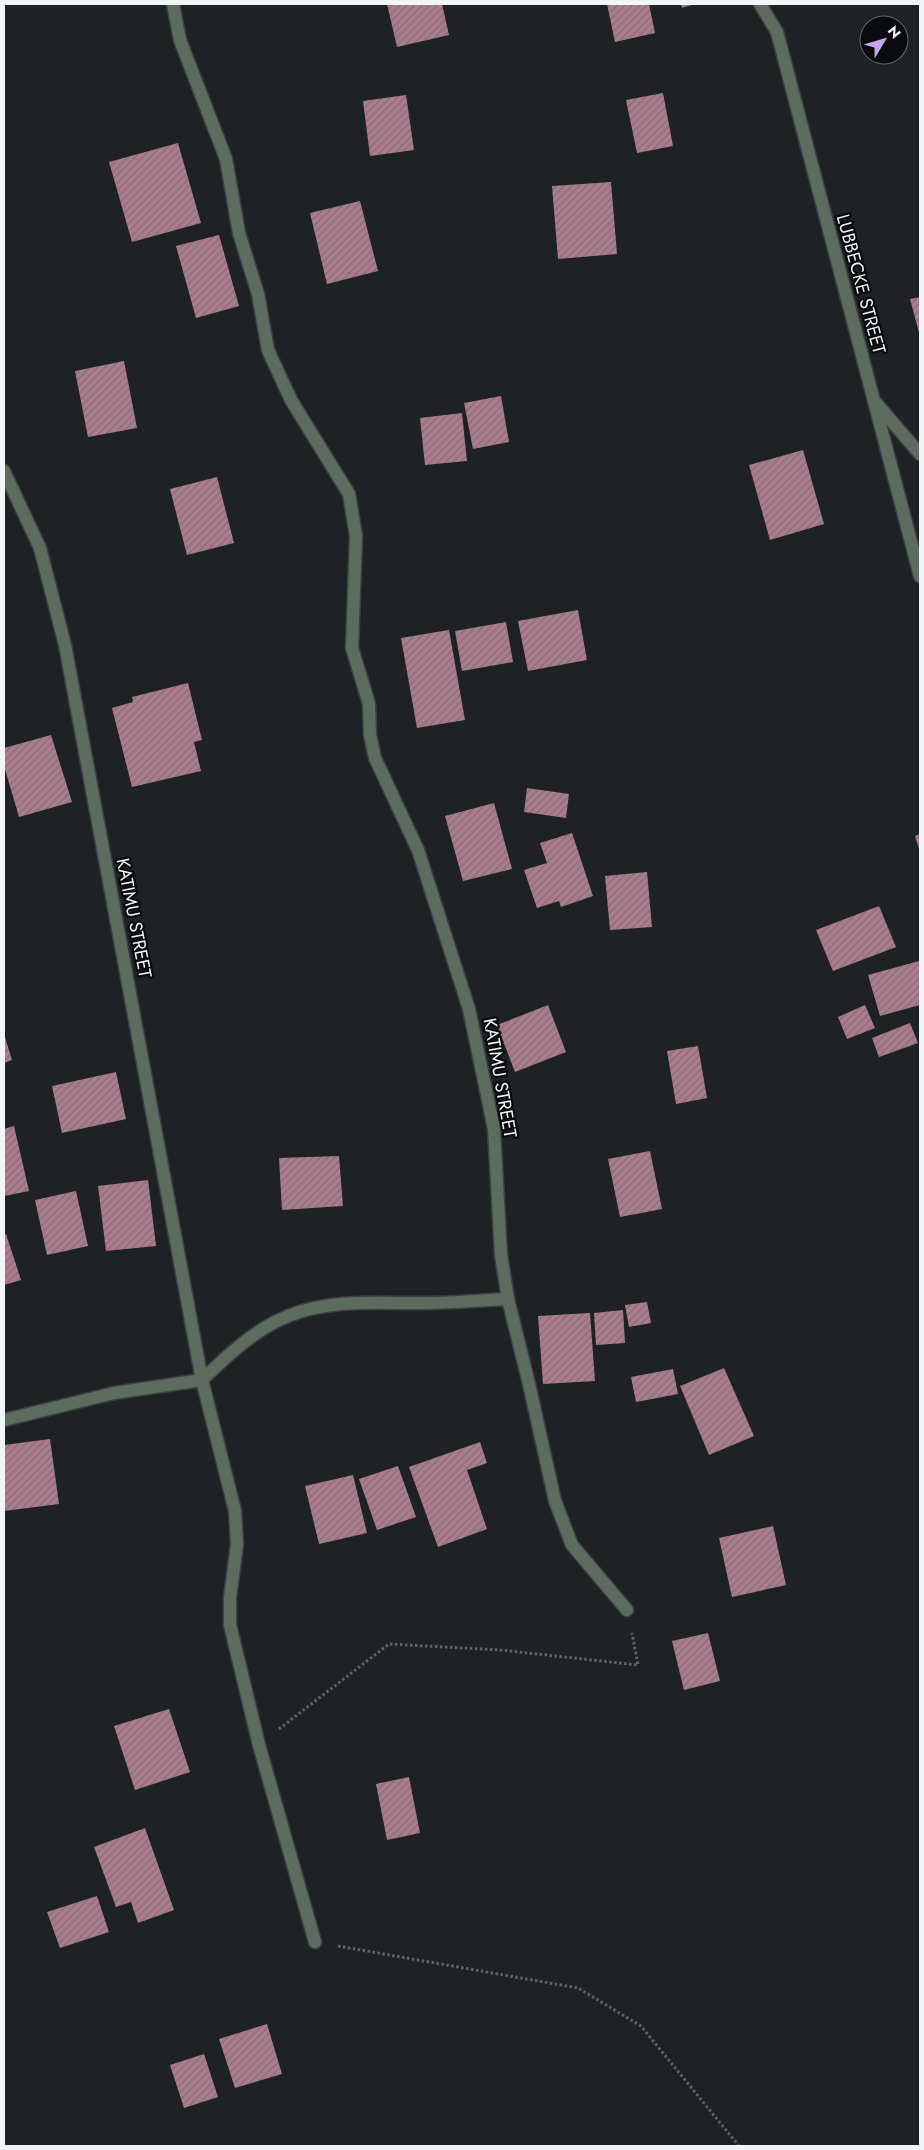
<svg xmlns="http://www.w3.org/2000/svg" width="924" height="2150" viewBox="0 0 924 2150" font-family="Jost,sans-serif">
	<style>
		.building { fill: url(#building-hatch) }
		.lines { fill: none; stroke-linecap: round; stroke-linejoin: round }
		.minor-casing { stroke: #3c4042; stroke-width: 15 }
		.path { stroke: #5f6366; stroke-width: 3; stroke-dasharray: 2.5 2.5; stroke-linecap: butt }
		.minor { stroke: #5d6c5f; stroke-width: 12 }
		.labels { text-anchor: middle; stroke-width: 4.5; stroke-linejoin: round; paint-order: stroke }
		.street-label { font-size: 18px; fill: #f2f5f7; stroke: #0a0b0d }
	</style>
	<defs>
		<pattern id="building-hatch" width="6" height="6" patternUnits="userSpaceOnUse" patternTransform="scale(1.25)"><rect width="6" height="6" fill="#aa7d8d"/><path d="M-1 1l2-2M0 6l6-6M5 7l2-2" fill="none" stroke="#886b76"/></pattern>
	</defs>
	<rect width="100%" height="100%" fill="#1e2225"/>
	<g class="building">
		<polygon points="387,4 442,4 449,35 397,47"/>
		<polygon points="607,4 649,4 655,33 615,42"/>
		<polygon points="681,4 695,4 682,8"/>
		<polygon points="663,93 673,146 637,153 626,100"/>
		<polygon points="406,95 414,150 370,156 363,101"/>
		<polygon points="178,143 201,223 132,242 109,162"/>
		<polygon points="611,182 617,254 558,259 552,186"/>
		<polygon points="360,201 378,271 327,284 310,213"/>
		<polygon points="219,235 239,306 196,318 176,246"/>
		<polygon points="920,297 920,336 910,299"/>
		<polygon points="124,361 137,428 88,437 75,371"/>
		<polygon points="501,396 509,442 473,449 464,403"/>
		<polygon points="462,413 467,461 425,465 420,418"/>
		<polygon points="803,450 824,524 770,540 749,465"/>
		<polygon points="217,477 234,543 187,555 170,489"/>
		<polygon points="578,610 587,660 528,671 518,621"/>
		<polygon points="506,622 513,662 462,671 455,631"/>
		<polygon points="449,630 465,720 417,728 401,638"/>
		<polygon points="188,683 202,740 194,742 201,771 132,787 112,708 133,702 132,697"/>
		<polygon points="51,735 72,802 19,817 4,766 4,748"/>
		<polygon points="527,788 569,794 566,818 524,812"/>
		<polygon points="494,803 512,869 463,881 445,816"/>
		<polygon points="572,833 593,896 561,907 559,901 537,908 524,870 547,863 540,843"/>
		<polygon points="920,834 920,852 915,836"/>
		<polygon points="647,872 652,927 610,930 605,876"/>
		<polygon points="879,906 896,947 833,971 816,930"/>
		<polygon points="919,961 920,1005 880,1016 868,975"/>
		<polygon points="548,1005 566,1052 515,1072 497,1025"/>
		<polygon points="865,1005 875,1028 847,1039 838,1017"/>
		<polygon points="910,1023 918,1043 879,1057 872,1038"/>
		<polygon points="4,1034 12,1060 4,1063"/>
		<polygon points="698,1046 707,1098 676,1104 667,1051"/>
		<polygon points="116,1072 126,1119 62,1133 52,1086"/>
		<polygon points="14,1126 29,1191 4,1196 4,1129"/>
		<polygon points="650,1151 662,1209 620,1217 608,1159"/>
		<polygon points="339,1156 343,1206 282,1210 279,1158"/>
		<polygon points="148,1180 156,1246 106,1251 98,1186"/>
		<polygon points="76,1191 88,1246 47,1255 35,1200"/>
		<polygon points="6,1234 21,1280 4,1285 4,1235"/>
		<polygon points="647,1302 651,1323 629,1327 625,1305"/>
		<polygon points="623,1310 625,1343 596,1345 594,1313"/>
		<polygon points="590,1313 595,1381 543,1384 538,1316"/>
		<polygon points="724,1368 754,1436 709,1455 680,1386"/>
		<polygon points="673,1369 678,1394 636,1402 631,1377"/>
		<polygon points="50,1439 59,1504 4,1511 4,1445"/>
		<polygon points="480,1442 487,1463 467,1470 487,1529 438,1547 409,1467"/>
		<polygon points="398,1466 416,1517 377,1530 359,1479"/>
		<polygon points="353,1475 367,1533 319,1544 305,1486"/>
		<polygon points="773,1526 786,1585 732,1597 719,1538"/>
		<polygon points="708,1633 720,1681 684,1690 672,1641"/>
		<polygon points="169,1709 190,1772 135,1790 114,1726"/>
		<polygon points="409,1777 420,1833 387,1840 376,1784"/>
		<polygon points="145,1828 174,1910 138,1923 131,1902 116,1907 94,1847"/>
		<polygon points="97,1896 109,1932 60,1948 47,1912"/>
		<polygon points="267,2024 282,2074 235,2088 219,2039"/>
		<polygon points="204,2054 218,2097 184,2108 170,2065"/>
	</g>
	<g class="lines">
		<defs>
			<g id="minor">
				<polyline points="173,4 180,40 226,159 239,233 258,294 268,350 291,400 349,494 356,536 352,648 369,704 370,735 375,758 418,850 469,1009 494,1129 501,1255 508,1299 529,1384 555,1501 572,1545 627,1610"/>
				<polyline points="760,4 777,32 920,576"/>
				<polyline points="876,403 920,454"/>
				<polyline points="4,471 40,548 65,645 202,1380"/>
				<path d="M202,1380c25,-24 53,-51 86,-64 45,-18 92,-12 140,-13 26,0 53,-3 80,-4"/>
				<polyline points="4,1420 114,1393 202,1380 235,1511 237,1544 230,1598 230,1625 259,1745 315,1942"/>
			</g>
		</defs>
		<use href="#minor" class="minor-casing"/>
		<g class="path">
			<polyline points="279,1729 389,1644 500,1650 638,1665 632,1633"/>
			<polyline points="338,1946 578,1988 641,2026 739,2146"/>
		</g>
		<use href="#minor" class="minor"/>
	</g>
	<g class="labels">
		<g class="street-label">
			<text transform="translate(861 284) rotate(75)" y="6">LUBBECKE STREET</text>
			<text transform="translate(134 918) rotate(79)" y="6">KATIMU STREET</text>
			<text transform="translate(500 1078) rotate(80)" y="6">KATIMU STREET</text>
		</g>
	</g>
	<rect width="924" height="2150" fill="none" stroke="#f2f5f7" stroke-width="10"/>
	<g transform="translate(884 40) rotate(52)"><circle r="24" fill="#0a0b0d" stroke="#67696b"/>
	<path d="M0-4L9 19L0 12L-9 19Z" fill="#c5a7f1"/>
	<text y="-8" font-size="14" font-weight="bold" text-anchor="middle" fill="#f2f5f7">N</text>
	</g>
</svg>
